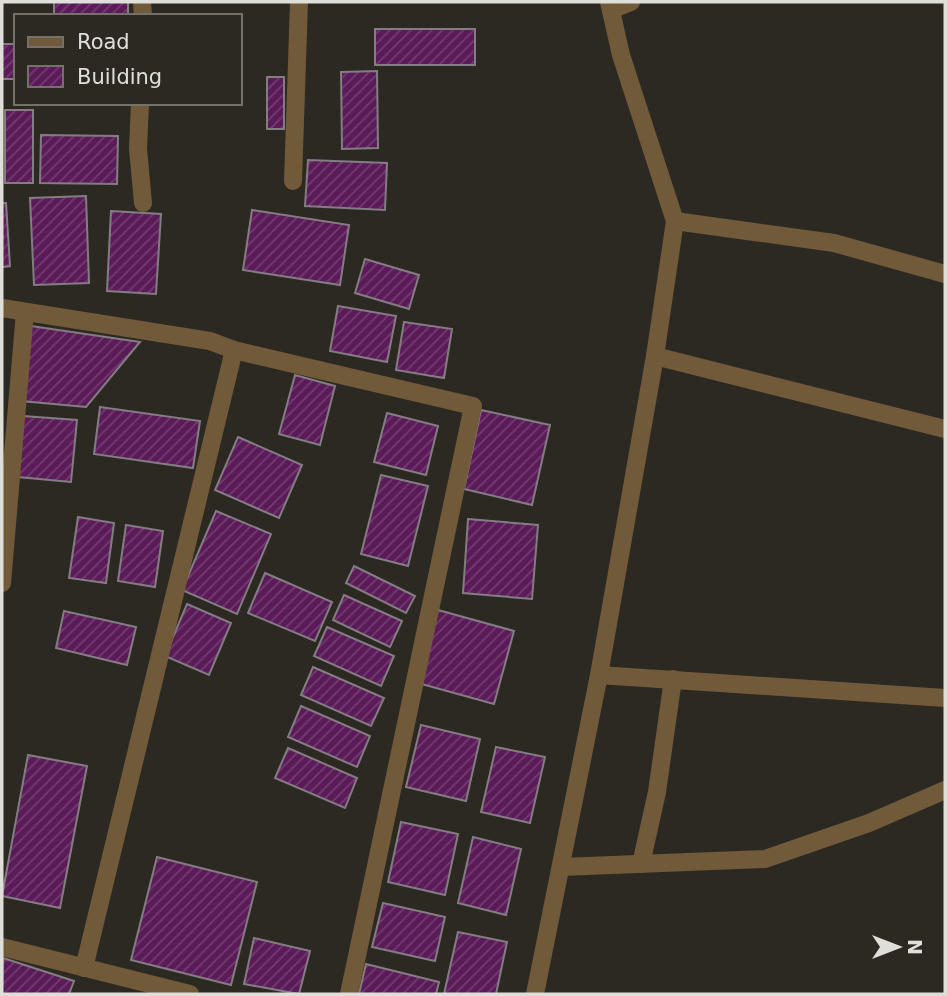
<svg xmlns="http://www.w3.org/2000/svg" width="947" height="996" viewBox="0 0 947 996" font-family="'DejaVu Sans',sans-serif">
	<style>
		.building { fill: url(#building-hatch); stroke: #837c82; stroke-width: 2 }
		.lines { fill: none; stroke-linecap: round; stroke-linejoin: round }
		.street { stroke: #715a3a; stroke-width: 18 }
	</style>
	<defs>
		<pattern id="building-hatch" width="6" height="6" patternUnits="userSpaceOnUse" patternTransform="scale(1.75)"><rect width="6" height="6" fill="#5b1b59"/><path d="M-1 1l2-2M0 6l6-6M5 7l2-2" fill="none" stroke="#723c70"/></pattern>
	</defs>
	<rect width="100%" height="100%" fill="#2c2922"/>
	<g class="building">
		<rect x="54" y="2" width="74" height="14"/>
		<rect x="375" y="29" width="100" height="36"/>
		<rect x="2" y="44" width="14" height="35"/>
		<polygon points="377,71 378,148 342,149 341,72"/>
		<rect x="267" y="77" width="17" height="52"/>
		<rect x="5" y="110" width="28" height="73"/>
		<polygon points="41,135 118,136 117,184 40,183"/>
		<polygon points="308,160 387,163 385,210 305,206"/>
		<polygon points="86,196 89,283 34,285 30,198"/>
		<polygon points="2,203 6,203 10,266 2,267"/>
		<polygon points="252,210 349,225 340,285 243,270"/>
		<polygon points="111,211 161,214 156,294 107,291"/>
		<polygon points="365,259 419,275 409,309 355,293"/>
		<polygon points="338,306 396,316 387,362 330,351"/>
		<polygon points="404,322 452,329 444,378 396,370"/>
		<polygon points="31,326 140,342 86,407 21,401"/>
		<polygon points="295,375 335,386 320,445 279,434"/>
		<polygon points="100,407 200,421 193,468 94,454"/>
		<polygon points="481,410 550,425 532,505 464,489"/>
		<polygon points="387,413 438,426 426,475 374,462"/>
		<polygon points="23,416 77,420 71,482 18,477"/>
		<polygon points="238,437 302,465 279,518 215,490"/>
		<polygon points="381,475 428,486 408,566 361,554"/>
		<polygon points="216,511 271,534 237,614 182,590"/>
		<polygon points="78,517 114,523 106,583 69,578"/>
		<polygon points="468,519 538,525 532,599 463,593"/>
		<polygon points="126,525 163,531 155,587 118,581"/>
		<polygon points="354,566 415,596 406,613 346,583"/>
		<polygon points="265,573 332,602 315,641 248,613"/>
		<polygon points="344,595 402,621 390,647 333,620"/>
		<polygon points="187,604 231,623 209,675 165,656"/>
		<polygon points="438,610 514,631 494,704 418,683"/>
		<polygon points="64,611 136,627 127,665 56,648"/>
		<polygon points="327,627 394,656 381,686 314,656"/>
		<polygon points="313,667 384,698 371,726 301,695"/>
		<polygon points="301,706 370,736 357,767 288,737"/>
		<polygon points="421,725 480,739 466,801 406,787"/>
		<polygon points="496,747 545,757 530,823 481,812"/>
		<polygon points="288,748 357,778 345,808 275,778"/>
		<polygon points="28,755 87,766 60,908 2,896"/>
		<polygon points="401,822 458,834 445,895 388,882"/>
		<polygon points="473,837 521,849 506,915 458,903"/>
		<polygon points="157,857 257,882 231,985 131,960"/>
		<polygon points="383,903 445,917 435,961 372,947"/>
		<polygon points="458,932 507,942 496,994 444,994"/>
		<polygon points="254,938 310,951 299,994 244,984"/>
		<polygon points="3,958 74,981 69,994 2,994"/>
		<polygon points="366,964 439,982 436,994 359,994"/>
	</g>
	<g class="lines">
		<g class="street">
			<polyline points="142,2 143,16"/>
			<polyline points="611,10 631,2"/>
			<polyline points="140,103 138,149 143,203"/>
			<polyline points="293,181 299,2"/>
			<polyline points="675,221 834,243 945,274"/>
			<polyline points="2,308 210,341 234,350 473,406 349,994"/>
			<polyline points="655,356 945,429"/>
			<polyline points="2,583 25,312"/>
			<polyline points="599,675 945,698"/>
			<polyline points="641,864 657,792 673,679"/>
			<polyline points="561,867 765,859 869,823 945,790"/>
			<polyline points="2,947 190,994"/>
			<polyline points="84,968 234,350"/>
			<polyline points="535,994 599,675 655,356 675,221 621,55 609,2"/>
		</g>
	</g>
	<rect width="947" height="996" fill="none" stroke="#e0ded9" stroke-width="7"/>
	<rect x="14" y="14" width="228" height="91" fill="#2c2922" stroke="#74716b" stroke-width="2"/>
	<rect x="28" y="37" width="35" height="10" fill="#715a3a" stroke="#74716b" stroke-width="2"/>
	<text x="77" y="49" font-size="21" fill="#e0ded9">Road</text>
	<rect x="28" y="66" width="35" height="21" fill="url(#building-hatch)" stroke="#74716b" stroke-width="2"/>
	<text x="77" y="84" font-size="21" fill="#e0ded9">Building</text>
	<g transform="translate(898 947) rotate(90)" stroke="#2c2922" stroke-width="5" paint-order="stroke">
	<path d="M0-5L12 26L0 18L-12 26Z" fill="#e0ded9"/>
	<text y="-10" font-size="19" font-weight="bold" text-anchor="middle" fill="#e0ded9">N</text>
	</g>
</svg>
